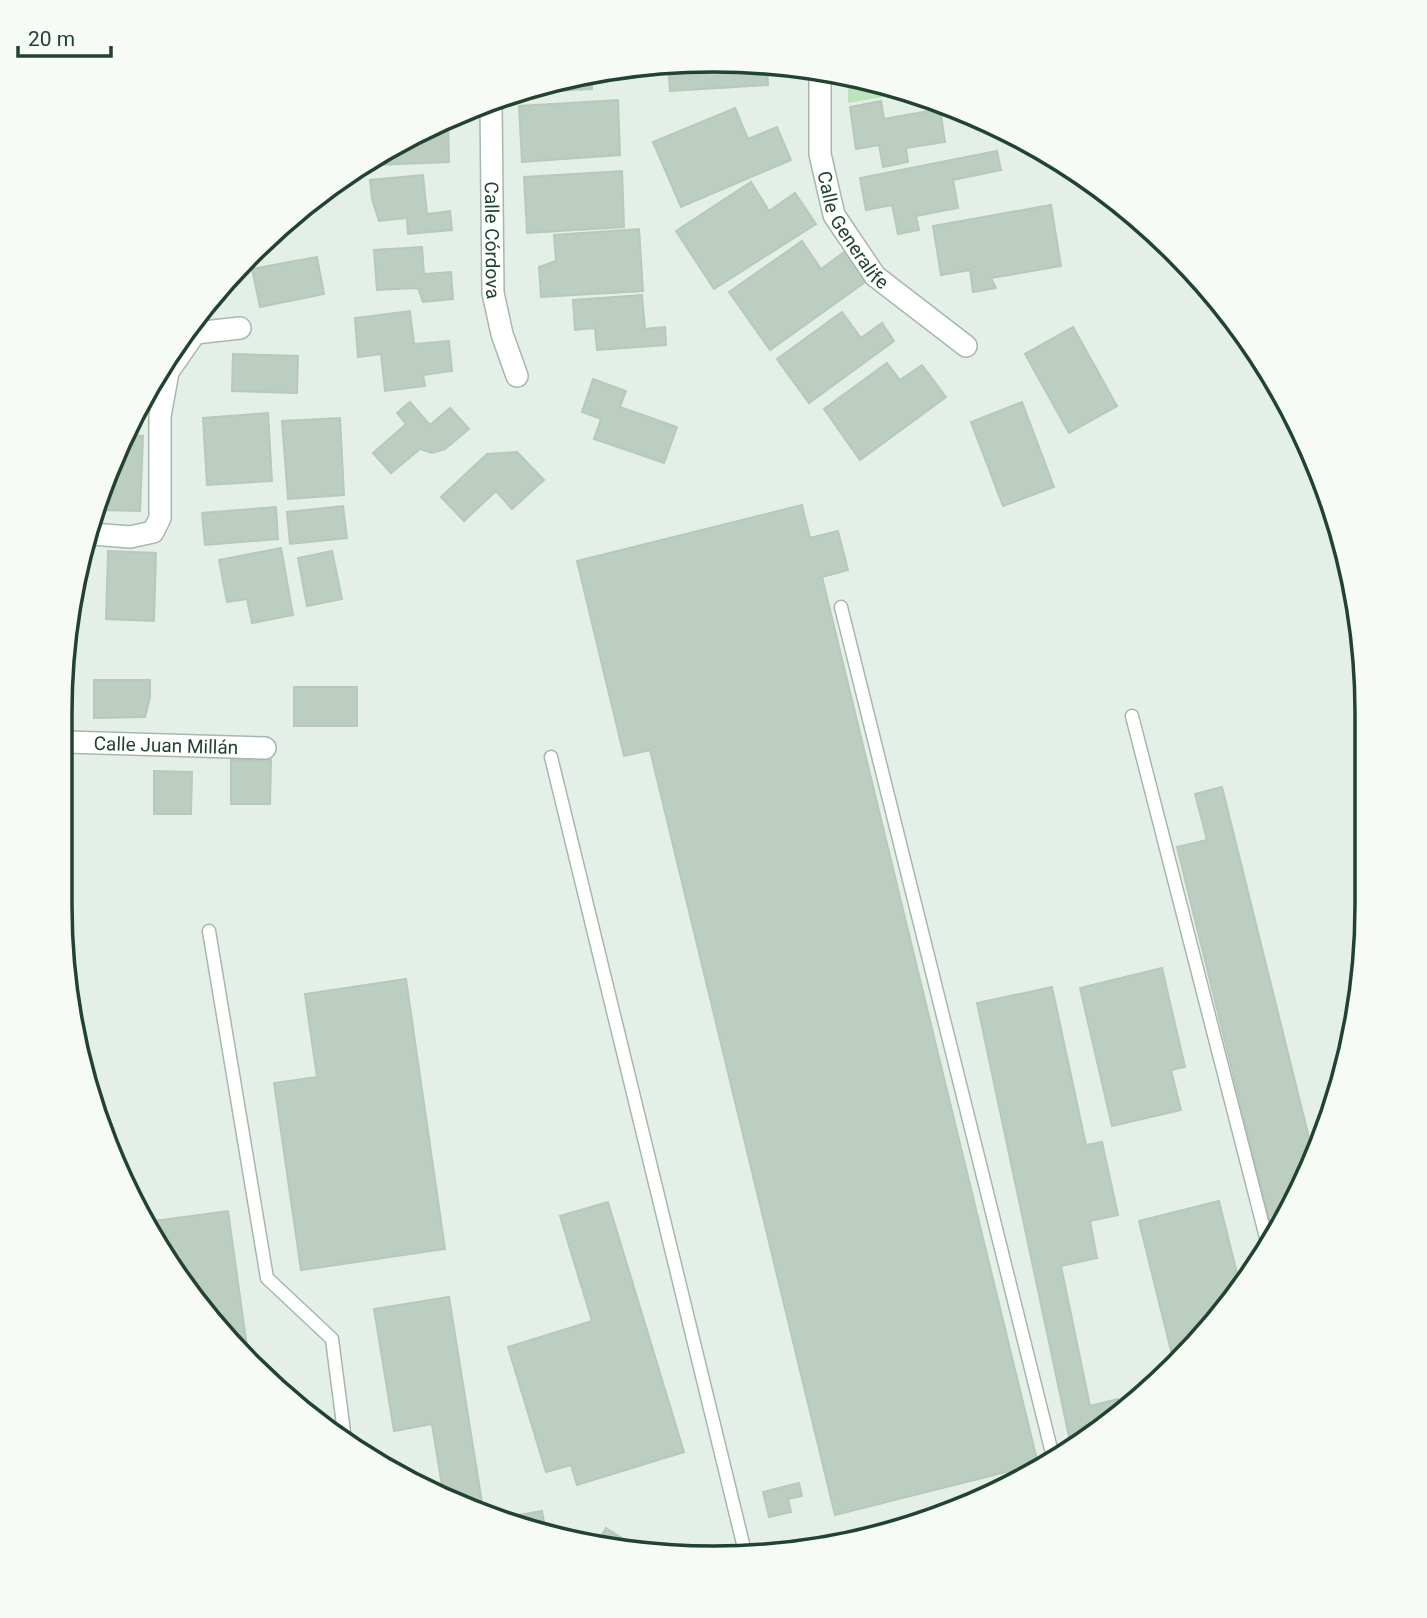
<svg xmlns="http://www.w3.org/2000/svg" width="1427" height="1618" viewBox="0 0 1427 1618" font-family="Roboto,sans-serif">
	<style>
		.green { fill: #bee2bc }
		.building { fill: #bccdc1; stroke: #b6c9bb; stroke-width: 2 }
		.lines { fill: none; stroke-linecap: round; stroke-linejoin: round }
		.lane-casing { stroke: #a6b8ac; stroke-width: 15 }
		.street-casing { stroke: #a6b8ac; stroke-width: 24 }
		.lane { stroke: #fff; stroke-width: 12 }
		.street { stroke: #fff; stroke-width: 21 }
		.labels { text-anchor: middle; stroke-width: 5; stroke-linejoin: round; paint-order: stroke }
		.street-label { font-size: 19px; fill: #22432f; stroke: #f6fbf6 }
		.rim { fill: none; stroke: #22432f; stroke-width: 3.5 }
	</style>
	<rect width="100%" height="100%" fill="#e4efe7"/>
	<polygon class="green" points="848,77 914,92 848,103"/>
	<g class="building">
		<polygon points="668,61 767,64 768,85 670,91"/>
		<polygon points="591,74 592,89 515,93 544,82"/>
		<polygon points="618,100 620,155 522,162 519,106"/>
		<polygon points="881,101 884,119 940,109 945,142 906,148 908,162 883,167 879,145 856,149 850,107"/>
		<polygon points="735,108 748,139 777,127 791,160 681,207 653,142"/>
		<polygon points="448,118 449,162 376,165 375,157 424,127"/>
		<polygon points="997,151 1001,170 953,180 958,208 916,216 919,230 898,234 892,205 866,210 860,178"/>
		<polygon points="622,171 624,227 527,233 524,177"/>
		<polygon points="423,175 427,214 450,211 452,230 408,234 407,218 379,221 372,199 370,180"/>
		<polygon points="751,182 769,211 795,193 816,224 714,289 676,231"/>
		<polygon points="1051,205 1061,266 991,278 996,288 973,292 970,270 941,275 933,226"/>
		<polygon points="639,229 643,291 541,297 539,267 556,261 554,235"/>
		<polygon points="802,241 821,269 847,250 868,280 770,350 729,292"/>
		<polygon points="422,247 424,274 451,272 453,299 423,302 418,288 377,290 374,250"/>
		<polygon points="317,257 324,294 260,307 252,269"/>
		<polygon points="642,295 645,329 665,327 666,345 597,350 595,328 575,330 573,300"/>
		<polygon points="410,311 414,344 449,341 452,371 423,375 425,386 385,391 381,354 358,357 355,318"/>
		<polygon points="842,312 861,338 882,323 894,341 809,403 777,359"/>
		<polygon points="1073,327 1117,406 1069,433 1025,354"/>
		<polygon points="233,354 298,356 297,393 232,391"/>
		<polygon points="887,363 900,380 922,365 946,397 860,460 824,409"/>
		<polygon points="593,379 626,391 620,407 677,427 664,463 594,439 601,419 582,412"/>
		<polygon points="410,402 430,425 450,408 469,429 445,449 432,453 420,449 391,473 373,453 406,424 397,413"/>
		<polygon points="1022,402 1054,487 1003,506 971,422"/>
		<polygon points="268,413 272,481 207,485 203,418"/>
		<polygon points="340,418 344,495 288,499 282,421"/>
		<polygon points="129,435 143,436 140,511 101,510"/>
		<polygon points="517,452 544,480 512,509 496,491 464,521 441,497 487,454"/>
		<polygon points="802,505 810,538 838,531 848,570 822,577 1038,1464 835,1515 650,750 624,756 577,561"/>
		<polygon points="343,506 347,538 290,544 287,512"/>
		<polygon points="276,507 278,539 205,545 202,513"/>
		<polygon points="281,548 293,615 252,623 247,599 227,602 219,560"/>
		<polygon points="108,551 156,553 154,621 106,619"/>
		<polygon points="332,551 342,599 307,606 298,558"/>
		<polygon points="94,680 150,680 150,697 145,717 94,718"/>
		<rect x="294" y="687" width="63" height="39"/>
		<polygon points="231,760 271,760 270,804 231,804"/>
		<polygon points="154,771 192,772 191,814 154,814"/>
		<polygon points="1222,787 1314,1158 1300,1193 1273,1236 1177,847 1207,840 1195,794"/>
		<polygon points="1162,968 1185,1067 1171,1070 1181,1110 1112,1126 1080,988"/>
		<polygon points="406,979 445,1249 301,1270 274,1083 317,1077 305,994"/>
		<polygon points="1052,987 1086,1145 1102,1142 1118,1215 1090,1221 1097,1258 1061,1266 1090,1406 1118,1399 1121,1412 1081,1439 1070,1441 977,1003"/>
		<polygon points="1219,1201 1241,1289 1233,1302 1226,1303 1227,1308 1174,1363 1139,1221"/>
		<polygon points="608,1202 684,1452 577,1485 571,1465 546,1472 508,1347 592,1321 560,1216"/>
		<polygon points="228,1211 249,1361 222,1335 146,1222"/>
		<polygon points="449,1297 484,1515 463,1509 444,1498 432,1424 394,1431 374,1309"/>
		<polygon points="799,1483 802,1496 788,1499 791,1512 769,1517 763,1492"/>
		<polygon points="542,1511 546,1534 503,1521 503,1518"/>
		<polygon points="606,1528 639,1549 595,1547"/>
	</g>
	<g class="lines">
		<defs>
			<g id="lane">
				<polyline points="841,607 1053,1457"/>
				<polyline points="1132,716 1268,1245"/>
				<polyline points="551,757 746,1556"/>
				<polyline points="209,931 267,1278 332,1339 345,1440"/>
			</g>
			<g id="street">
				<path id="s1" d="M820,70v84l14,61 41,61 91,70"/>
				<path id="s2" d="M491,102l2,191 9,41 15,42"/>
				<polyline points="195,333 240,328"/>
				<polyline points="92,534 130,537 153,532 160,518 160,416 168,372 195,333 194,322"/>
				<path id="s3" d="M66,742l199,6"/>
			</g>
		</defs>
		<use href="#lane" class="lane-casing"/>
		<use href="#street" class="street-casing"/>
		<use href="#lane" class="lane"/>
		<use href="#street" class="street"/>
	</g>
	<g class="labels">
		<g class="street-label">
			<text dy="7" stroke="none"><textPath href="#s1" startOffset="168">Calle Generalife</textPath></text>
			<text dy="7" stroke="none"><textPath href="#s2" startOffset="138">Calle Córdova</textPath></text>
			<text dy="7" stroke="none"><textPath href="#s3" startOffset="100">Calle Juan Millán</textPath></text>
		</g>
	</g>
	<path d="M0 0H1427V1618H0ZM713 72H714A641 641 0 0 1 1355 713V905A641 641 0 0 1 714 1546H713A641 641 0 0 1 72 905V713A641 641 0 0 1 713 72Z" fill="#f6fbf6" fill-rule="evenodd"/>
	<path class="rim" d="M713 72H714A641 641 0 0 1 1355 713V905A641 641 0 0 1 714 1546H713A641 641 0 0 1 72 905V713A641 641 0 0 1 713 72Z"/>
	<path d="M18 46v10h93v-10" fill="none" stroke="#22432f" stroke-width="3.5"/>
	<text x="28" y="46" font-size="21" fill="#22432f" stroke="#f6fbf6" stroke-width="5" paint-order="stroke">20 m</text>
</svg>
